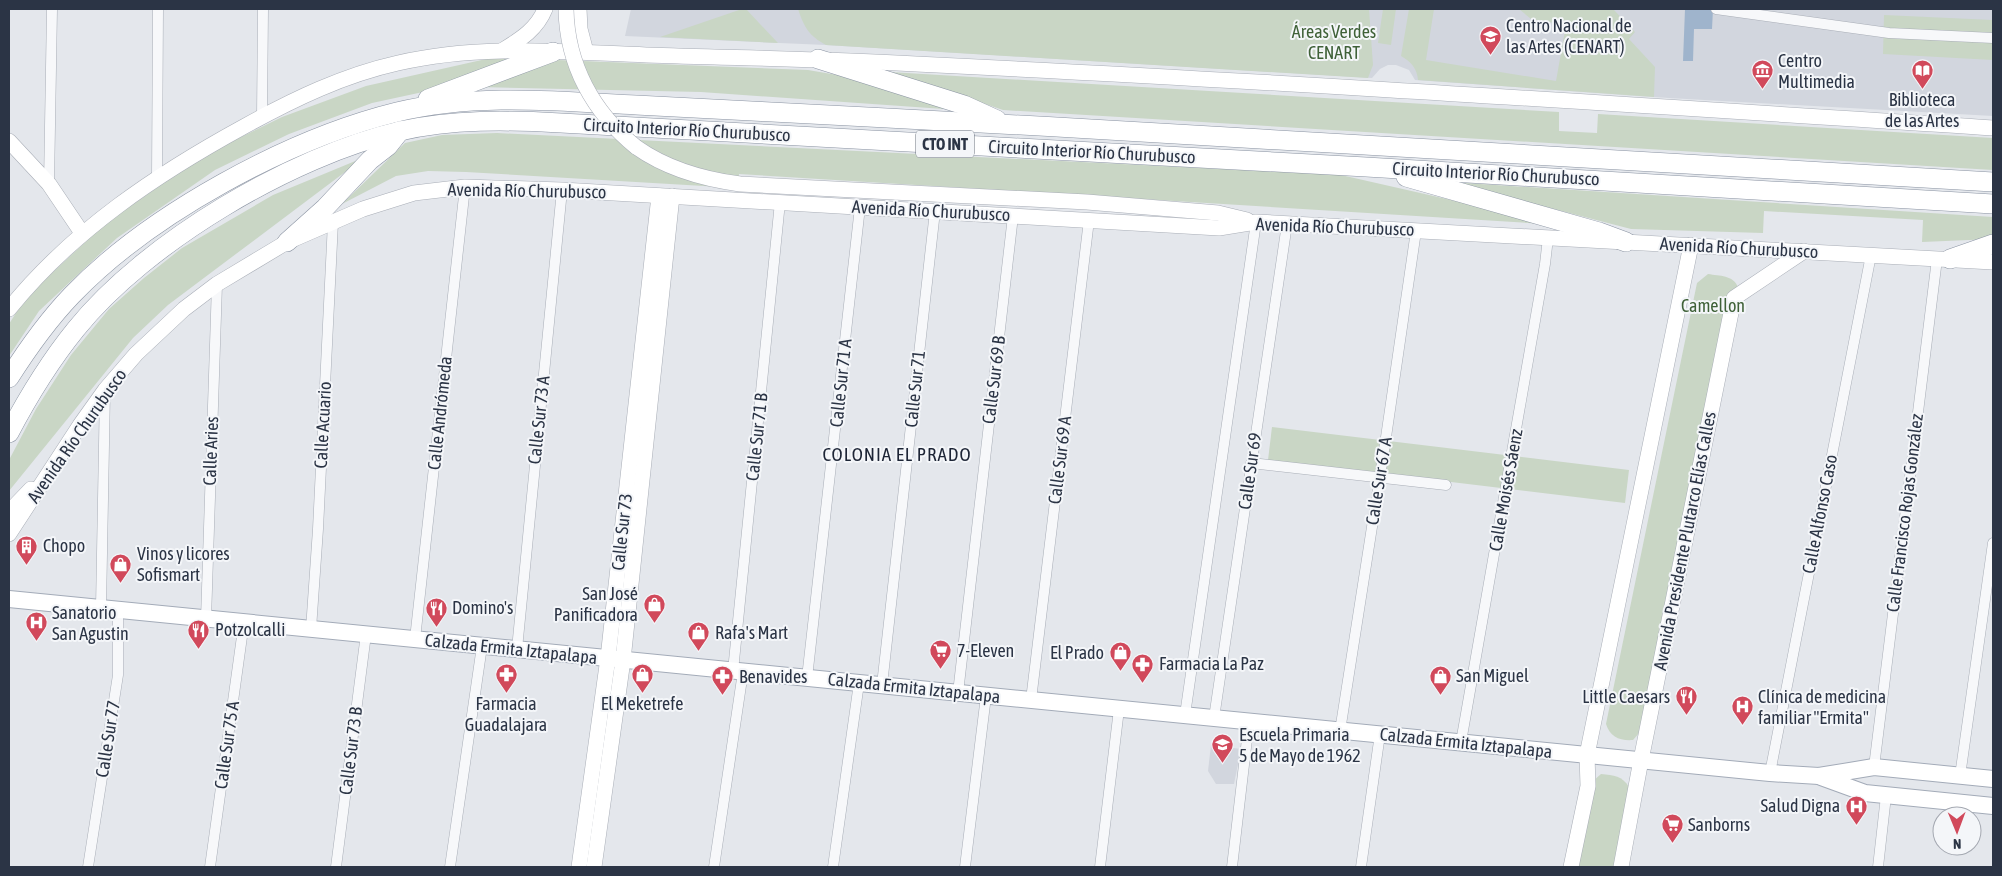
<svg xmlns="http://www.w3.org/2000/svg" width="2002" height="876" viewBox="0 0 2002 876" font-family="'Asap Condensed',sans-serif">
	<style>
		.built { fill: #d2d6de }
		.green { fill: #c9d6c5 }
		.water { fill: #9fb4cc }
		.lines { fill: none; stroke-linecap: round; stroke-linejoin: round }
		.street-casing { stroke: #a9aeb7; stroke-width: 11 }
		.secondary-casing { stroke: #a9aeb7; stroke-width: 16 }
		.primary-casing { stroke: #a3abb8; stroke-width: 18 }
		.highway-casing { stroke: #8b94a3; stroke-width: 20 }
		.street { stroke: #f7f8fa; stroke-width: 10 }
		.secondary { stroke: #fff; stroke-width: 15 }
		.primary { stroke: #fff; stroke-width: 16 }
		.highway { stroke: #fff; stroke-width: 19 }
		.secondary-bridge-casing { stroke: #a9aeb7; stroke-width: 16; stroke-linecap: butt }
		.secondary-bridge { stroke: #fff; stroke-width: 15 }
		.labels { text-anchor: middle; stroke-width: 4; stroke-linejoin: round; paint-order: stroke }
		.shield { fill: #f4f6f9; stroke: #676e7b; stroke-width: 1 }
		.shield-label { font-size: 16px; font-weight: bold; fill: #2b3445 }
		.poi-label { font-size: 18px; fill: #2b3445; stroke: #f4f6f9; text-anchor: start }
		.park-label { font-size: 18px; fill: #3f6138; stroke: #f4f6f9 }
		.street-label { font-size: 18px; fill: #2b3445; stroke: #f4f6f9 }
		.neighbourhood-label { font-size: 19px; letter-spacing: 1px; fill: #1d2536; stroke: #f4f6f9 }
	</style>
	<rect width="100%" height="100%" fill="#e4e7ec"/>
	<g class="built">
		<polygon points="631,9 1993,9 1993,116 1669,98 1415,80 1409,70 1396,65 1388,65 1380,69 1372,78 826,45 625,36"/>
		<polygon points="1211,745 1241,749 1234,784 1216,784 1208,771"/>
	</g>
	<g class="green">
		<polygon points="742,9 746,9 778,43 660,37"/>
		<path d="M798,9h571l4,56 -5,13 -542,-33c-17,-9 -22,-18 -28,-36z"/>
		<polygon points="1383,9 1396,9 1391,45 1378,43"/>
		<path d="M1409,9h25l-8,51 130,21 10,-56 -35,-6 -12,-10 95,1 21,22 -6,7 26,28 -1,30 -236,-17c-1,-12 -7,-18 -17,-24z"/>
		<polygon points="1884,15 1993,20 1993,60 1883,54"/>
		<polygon points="515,58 423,92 372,103 289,134 215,170 117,238 39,311 9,356 9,324 26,297 107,222 206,154 282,117 366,86 486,59"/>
		<polygon points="557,60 808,70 849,77 958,110 701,92 478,87"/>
		<polygon points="890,72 1559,112 1559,131 1597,133 1598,114 1993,138 1993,170 1003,110"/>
		<polygon points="497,133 1341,175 1561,225 739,174 738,188 466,172 428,171 396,176 342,204 405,143 442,135"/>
		<polygon points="365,157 168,305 133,338 9,491 9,460 36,409 71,355 109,309 144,278 182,248 273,195"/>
		<polygon points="1450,182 1993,217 1993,239 1922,242 1923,220 1764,211 1763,233 1631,229"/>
		<path d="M1708,274c12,2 25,1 30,13l-98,445 -7,8c-13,1 -23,-3 -27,-16l91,-441z"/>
		<polygon points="1272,427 1629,470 1625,503 1268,460"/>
		<path d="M1601,774c13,1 21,2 28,13l-15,80h-39l18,-86z"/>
	</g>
	<polygon class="water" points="1685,9 1713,9 1712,29 1694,29 1693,61 1683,61"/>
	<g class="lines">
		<defs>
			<g id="street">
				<polyline points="1716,9 1889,33 1993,38"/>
				<polyline points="262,116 263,9"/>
				<polyline points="157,177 158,9"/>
				<polyline points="49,184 52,9"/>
				<polyline points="1251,463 1446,485"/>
				<polyline points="101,608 105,390"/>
				<polyline points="206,619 217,284"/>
				<polyline points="311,629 318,529 333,222"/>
				<polyline points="415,639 465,187"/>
				<polyline points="517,649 562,190"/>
				<polyline points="733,671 780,202"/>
				<polyline points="807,678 860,207"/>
				<polyline points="882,685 935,211"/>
				<polyline points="958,693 1013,216"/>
				<polyline points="1031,700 1089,220"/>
				<polyline points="1185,715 1256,222"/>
				<polyline points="1214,718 1287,224"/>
				<polyline points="1340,731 1385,444 1416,231"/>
				<polyline points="1461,742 1545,264 1548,238"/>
				<polyline points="1874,767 1937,259"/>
				<polyline points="1770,773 1871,255"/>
				<polyline points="1960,776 1993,543"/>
				<polyline points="88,867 118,675 118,610"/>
				<polyline points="210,867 244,622"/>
				<polyline points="336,867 366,634"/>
				<polyline points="450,867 482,646"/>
				<polyline points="714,867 743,672"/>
				<polyline points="833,867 859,683"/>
				<polyline points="965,867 986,696"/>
				<polyline points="1100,867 1119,709"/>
				<polyline points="1232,867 1249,722"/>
				<polyline points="1361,867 1380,734"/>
				<polyline points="1878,867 1886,796"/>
			</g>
			<g id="secondary">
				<polyline points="579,9 580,29 586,52"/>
				<path d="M503,50c18,-11 34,-21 42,-41"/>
				<polyline points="9,141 49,184 82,233"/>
				<path d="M636,147c31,22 66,32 104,37l347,18 131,11 29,7"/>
				<path d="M9,309c64,-79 148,-135 236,-183 49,-27 99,-51 153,-63 81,-19 165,-11 248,-8 90,3 180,4 270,9 359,17 718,41 1077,64"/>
				<polyline points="9,512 31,489"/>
				<polyline points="9,534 80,425 105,390 136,354 184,309 217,284 287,242 363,209 414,193 465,187 562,190 1219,228 1256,222 1993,262"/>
				<polyline points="579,867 608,658 659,196"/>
				<polyline points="594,867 623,660 672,196"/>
				<polyline points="1571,867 1588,786 1587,755 1691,245"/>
				<polyline points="1621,867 1641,760 1734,298 1804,251"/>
			</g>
			<g id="primary">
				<polyline points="9,599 1770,773 1819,776 1874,767 1993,779"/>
				<polyline points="1821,777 1865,793 1993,806"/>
			</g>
			<g id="highway">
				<polyline points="818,59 964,105 997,120"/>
				<polyline points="428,99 553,52"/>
				<polyline points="1406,177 1599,232 1626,242"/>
				<polyline points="287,242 325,208 370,160 388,146 400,131"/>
				<polyline points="1950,259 1993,244"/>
				<path d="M9,378c19,-30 39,-58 63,-83 78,-81 216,-156 325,-183 78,-19 160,-11 239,-7 84,4 167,9 251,13 369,19 738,41 1106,64"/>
				<path d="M9,433c19,-36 41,-72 67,-104 70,-87 216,-173 324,-198 53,-12 107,-11 161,-8l805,44 627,37"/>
			</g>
		</defs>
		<use href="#street" class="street-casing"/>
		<use href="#secondary" class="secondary-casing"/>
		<use href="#primary" class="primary-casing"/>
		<use href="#highway" class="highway-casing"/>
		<use href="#street" class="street"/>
		<use href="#secondary" class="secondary"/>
		<use href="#primary" class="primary"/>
		<use href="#highway" class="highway"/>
		<defs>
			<path id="secondary-bridge" d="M566,9c1,56 27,103 70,138"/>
		</defs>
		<use href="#secondary-bridge" class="secondary-bridge-casing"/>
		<use href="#secondary-bridge" class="secondary-bridge"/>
	</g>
	<defs>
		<symbol id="university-pin" viewBox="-11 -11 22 30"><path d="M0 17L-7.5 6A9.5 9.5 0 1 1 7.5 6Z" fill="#d1495b" stroke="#f4f6f9"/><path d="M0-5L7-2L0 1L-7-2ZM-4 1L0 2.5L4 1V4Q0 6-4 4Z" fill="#fff"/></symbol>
		<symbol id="library-pin" viewBox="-11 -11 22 30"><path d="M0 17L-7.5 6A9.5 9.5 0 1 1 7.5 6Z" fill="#d1495b" stroke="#f4f6f9"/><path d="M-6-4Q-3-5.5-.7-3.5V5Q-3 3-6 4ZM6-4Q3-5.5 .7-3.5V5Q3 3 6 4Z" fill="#fff"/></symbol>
		<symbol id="museum-pin" viewBox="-11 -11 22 30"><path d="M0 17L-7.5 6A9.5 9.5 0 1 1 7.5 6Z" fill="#d1495b" stroke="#f4f6f9"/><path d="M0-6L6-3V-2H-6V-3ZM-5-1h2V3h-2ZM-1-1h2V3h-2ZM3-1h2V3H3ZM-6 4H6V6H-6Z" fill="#fff"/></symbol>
		<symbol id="building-pin" viewBox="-11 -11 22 30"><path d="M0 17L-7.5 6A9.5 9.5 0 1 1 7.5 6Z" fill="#d1495b" stroke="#f4f6f9"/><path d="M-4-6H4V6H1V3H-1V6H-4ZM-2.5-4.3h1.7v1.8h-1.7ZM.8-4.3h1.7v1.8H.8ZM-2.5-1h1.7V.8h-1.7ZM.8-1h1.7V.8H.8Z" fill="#fff"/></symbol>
		<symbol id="shop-pin" viewBox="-11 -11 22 30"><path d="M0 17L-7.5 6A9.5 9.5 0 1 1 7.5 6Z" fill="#d1495b" stroke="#f4f6f9"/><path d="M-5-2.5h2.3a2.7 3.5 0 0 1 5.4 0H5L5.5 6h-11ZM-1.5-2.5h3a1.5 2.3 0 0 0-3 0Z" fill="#fff"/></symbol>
		<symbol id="restaurant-pin" viewBox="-11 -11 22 30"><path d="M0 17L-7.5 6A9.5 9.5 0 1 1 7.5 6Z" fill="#d1495b" stroke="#f4f6f9"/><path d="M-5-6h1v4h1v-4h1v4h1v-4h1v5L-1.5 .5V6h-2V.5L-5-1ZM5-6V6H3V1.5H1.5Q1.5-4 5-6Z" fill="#fff"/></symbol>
		<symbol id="hospital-pin" viewBox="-11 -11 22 30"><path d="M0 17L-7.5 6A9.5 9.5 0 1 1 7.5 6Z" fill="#d1495b" stroke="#f4f6f9"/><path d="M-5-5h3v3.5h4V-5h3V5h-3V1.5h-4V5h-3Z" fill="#fff"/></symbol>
		<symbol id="supermarket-pin" viewBox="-11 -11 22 30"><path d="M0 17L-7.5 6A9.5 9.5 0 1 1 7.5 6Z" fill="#d1495b" stroke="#f4f6f9"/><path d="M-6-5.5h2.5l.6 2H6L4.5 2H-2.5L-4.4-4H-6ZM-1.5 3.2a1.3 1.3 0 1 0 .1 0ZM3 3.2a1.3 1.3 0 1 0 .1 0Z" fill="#fff"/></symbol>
		<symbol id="pharmacy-pin" viewBox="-11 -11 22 30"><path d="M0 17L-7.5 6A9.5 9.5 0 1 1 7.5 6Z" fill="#d1495b" stroke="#f4f6f9"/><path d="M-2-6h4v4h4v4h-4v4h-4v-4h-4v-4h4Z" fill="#fff"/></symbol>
		<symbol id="school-pin" viewBox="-11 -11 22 30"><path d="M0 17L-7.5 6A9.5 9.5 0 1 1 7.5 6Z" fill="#d1495b" stroke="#f4f6f9"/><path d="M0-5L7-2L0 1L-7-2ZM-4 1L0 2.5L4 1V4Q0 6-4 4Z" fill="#fff"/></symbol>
	</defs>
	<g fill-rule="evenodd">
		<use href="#university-pin" x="1478" y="24" width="25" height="34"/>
		<use href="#library-pin" x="1910" y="58" width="25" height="34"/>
		<use href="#museum-pin" x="1750" y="58" width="25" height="34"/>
		<use href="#building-pin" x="14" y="534" width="25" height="34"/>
		<use href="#shop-pin" x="108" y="552" width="25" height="34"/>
		<use href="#shop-pin" x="642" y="592" width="25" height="34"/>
		<use href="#restaurant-pin" x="424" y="596" width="25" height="34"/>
		<use href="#hospital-pin" x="24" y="610" width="25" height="34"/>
		<use href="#restaurant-pin" x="186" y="618" width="25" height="34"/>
		<use href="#shop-pin" x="686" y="620" width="25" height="34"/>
		<use href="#supermarket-pin" x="928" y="638" width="25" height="34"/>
		<use href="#shop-pin" x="1108" y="640" width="25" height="34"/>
		<use href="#pharmacy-pin" x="1130" y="652" width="25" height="34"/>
		<use href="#pharmacy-pin" x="494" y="662" width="25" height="34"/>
		<use href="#shop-pin" x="630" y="662" width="25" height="34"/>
		<use href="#shop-pin" x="1428" y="664" width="25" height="34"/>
		<use href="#pharmacy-pin" x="710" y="664" width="25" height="34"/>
		<use href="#restaurant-pin" x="1674" y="684" width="25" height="34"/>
		<use href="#hospital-pin" x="1730" y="694" width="25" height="34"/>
		<use href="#school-pin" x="1210" y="732" width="25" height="34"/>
		<use href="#hospital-pin" x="1844" y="794" width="25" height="34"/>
		<use href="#supermarket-pin" x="1660" y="812" width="25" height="34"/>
	</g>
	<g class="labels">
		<rect class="shield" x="916" y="130.5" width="58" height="27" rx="4"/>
		<g class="shield-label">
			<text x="945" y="150">CTO INT</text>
		</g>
		<g class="poi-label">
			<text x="1506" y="32">Centro Nacional de<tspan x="1506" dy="21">las Artes (CENART)</tspan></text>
			<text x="1778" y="67">Centro<tspan x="1778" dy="21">Multimedia</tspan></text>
			<text x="1922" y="106" text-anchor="middle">Biblioteca<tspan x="1922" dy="21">de las Artes</tspan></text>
			<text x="43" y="552">Chopo</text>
			<text x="137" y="560">Vinos y licores<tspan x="137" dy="21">Sofismart</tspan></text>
			<text x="638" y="600" text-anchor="end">San José<tspan x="638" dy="21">Panificadora</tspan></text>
			<text x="452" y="614">Domino's</text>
			<text x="52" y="619">Sanatorio<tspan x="52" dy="21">San Agustin</tspan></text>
			<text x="215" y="636">Potzolcalli</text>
			<text x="715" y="639">Rafa's Mart</text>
			<text x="957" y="657">7-Eleven</text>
			<text x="1104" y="659" text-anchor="end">El Prado</text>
			<text x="1159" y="670">Farmacia La Paz</text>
			<text x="1456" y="682">San Miguel</text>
			<text x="739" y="683">Benavides</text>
			<text x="1670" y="703" text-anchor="end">Little Caesars</text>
			<text x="1758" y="703">Clínica de medicina<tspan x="1758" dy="21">familiar "Ermita"</tspan></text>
			<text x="506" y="710" text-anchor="middle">Farmacia<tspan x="506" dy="21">Guadalajara</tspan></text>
			<text x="642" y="710" text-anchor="middle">El Meketrefe</text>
			<text x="1239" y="741">Escuela Primaria<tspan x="1239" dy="21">5 de Mayo de 1962</tspan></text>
			<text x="1840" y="812" text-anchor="end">Salud Digna</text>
			<text x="1688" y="831">Sanborns</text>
		</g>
		<g class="park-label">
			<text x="1334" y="38">Áreas Verdes<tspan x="1334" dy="21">CENART</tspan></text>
			<text x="1713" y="312">Camellon</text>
		</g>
		<g class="street-label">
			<text transform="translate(687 130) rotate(3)" y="6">Circuito Interior Río Churubusco</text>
			<text transform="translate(1092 152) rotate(3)" y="6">Circuito Interior Río Churubusco</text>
			<text transform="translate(1496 174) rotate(3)" y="6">Circuito Interior Río Churubusco</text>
			<text transform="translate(527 191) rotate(1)" y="6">Avenida Río Churubusco</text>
			<text transform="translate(931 211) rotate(3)" y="6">Avenida Río Churubusco</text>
			<text transform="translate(1335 227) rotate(2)" y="6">Avenida Río Churubusco</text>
			<text transform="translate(1739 248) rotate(3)" y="6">Avenida Río Churubusco</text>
			<text transform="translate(994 380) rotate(-83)" y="6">Calle Sur 69 B</text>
			<text transform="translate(841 383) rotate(-84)" y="6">Calle Sur 71 A</text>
			<text transform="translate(915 389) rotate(-84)" y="6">Calle Sur 71</text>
			<text transform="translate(440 413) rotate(-84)" y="6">Calle Andrómeda</text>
			<text transform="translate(539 420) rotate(-84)" y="6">Calle Sur 73 A</text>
			<text transform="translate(323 425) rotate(-87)" y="6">Calle Acuario</text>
			<text transform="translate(77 436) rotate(-55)" y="6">Avenida Río Churubusco</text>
			<text transform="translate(757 437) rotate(-84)" y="6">Calle Sur 71 B</text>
			<text transform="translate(211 451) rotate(-88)" y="6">Calle Aries</text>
			<text transform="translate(1060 460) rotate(-83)" y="6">Calle Sur 69 A</text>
			<text transform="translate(1250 471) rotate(-82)" y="6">Calle Sur 69</text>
			<text transform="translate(1379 481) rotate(-81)" y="6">Calle Sur 67 A</text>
			<text transform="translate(1506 490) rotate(-80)" y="6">Calle Moisés Sáenz</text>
			<text transform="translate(1905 513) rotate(-83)" y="6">Calle Francisco Rojas González</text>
			<text transform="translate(1820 514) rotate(-79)" y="6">Calle Alfonso Caso</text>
			<text transform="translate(622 532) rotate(-84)" y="6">Calle Sur 73</text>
			<text transform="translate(1685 541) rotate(-79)" y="6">Avenida Presidente Plutarco Elías Calles</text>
			<text transform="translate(511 649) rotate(6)" y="6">Calzada Ermita Iztapalapa</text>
			<text transform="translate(914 688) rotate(6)" y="6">Calzada Ermita Iztapalapa</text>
			<text transform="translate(108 739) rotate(-81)" y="6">Calle Sur 77</text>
			<text transform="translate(1466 743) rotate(6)" y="6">Calzada Ermita Iztapalapa</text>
			<text transform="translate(227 745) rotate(-82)" y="6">Calle Sur 75 A</text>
			<text transform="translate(351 751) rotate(-83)" y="6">Calle Sur 73 B</text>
		</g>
		<g class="neighbourhood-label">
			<text x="897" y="461">COLONIA EL PRADO</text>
		</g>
	</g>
	<rect width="2002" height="876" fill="none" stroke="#2b3445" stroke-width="20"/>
	<g transform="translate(1957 831) rotate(179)"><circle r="24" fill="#f4f6f9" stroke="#a4a8b1"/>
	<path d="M0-4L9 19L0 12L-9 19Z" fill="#d1495b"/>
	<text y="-8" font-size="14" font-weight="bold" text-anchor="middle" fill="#2b3445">N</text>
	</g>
</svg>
